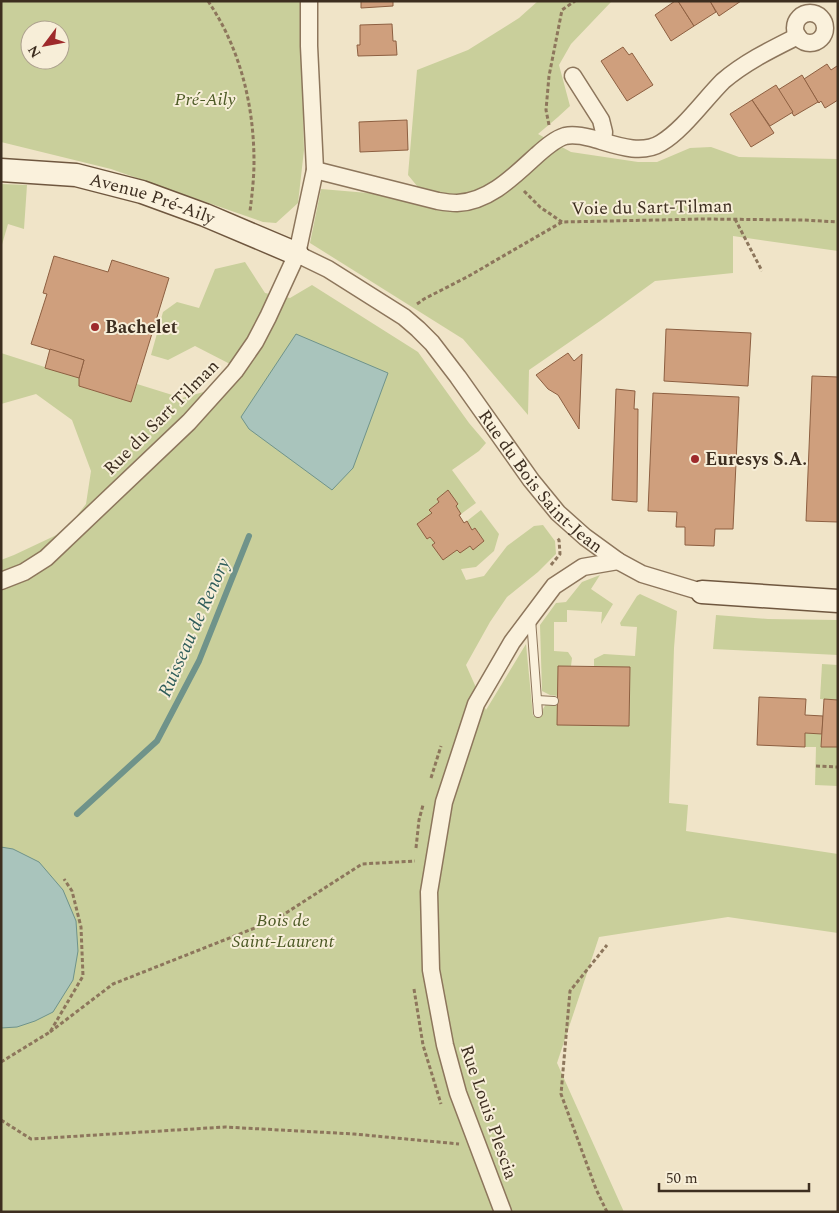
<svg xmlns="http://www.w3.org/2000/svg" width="839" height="1213" viewBox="0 0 839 1213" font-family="Spectral,serif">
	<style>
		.green { fill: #c9cf9b; fill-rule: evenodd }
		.water { fill: #a9c4bc; stroke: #6f938a }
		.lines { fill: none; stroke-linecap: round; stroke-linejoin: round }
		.stream { stroke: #6f938a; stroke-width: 6 }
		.building { fill: #cf9f7d; stroke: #8d5f41 }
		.lane-casing { stroke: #8d765c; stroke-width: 10 }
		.street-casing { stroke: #8d765c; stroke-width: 19 }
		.secondary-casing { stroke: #6f573f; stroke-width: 25 }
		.path { stroke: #8d765c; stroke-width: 3; stroke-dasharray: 4 2.5; stroke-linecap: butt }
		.lane { stroke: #faf1dc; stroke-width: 8 }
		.street { stroke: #faf1dc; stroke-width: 16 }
		.secondary { stroke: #faf1dc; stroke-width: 22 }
		.poi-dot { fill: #9e2a2b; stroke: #f7eed8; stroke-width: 2 }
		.labels { text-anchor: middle; stroke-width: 4; stroke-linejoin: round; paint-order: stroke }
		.park-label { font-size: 18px; font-style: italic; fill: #4d5a26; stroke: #f7eed8 }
		.street-label { font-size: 18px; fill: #3d2e20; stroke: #f7eed8 }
		.poi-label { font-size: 18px; font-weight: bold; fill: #3d2e20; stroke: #f7eed8; text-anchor: start }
		.water-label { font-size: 19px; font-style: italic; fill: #2f5d5a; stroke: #f7eed8 }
	</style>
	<rect width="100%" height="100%" fill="#f0e4c8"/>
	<g class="green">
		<path d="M1,1h299l4,149 -6,53 -22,20 -13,-1 -152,-53 -110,-27zM30,30h30v30h-30z"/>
		<polygon points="538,1 612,1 571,44 559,65 570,106 558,117 538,134 571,152 638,162 657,162 690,148 711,147 739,157 838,159 838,251 733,236 733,273 655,281 600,321 529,370 528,415 463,339 310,243 321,189 427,198 408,175 417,70 468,50 519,18"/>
		<polygon points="1,184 27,185 24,229 8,224 1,248"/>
		<polygon points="245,262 265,293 290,298 312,285 418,352 469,423 486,443 479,451 452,470 476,503 461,514 456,506 458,504 448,491 437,499 439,502 430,510 432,513 427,539 430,537 435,543 432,545 457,550 470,546 473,549 484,541 475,528 472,530 467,521 481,510 499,534 494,551 476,567 461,569 466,580 484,576 507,546 534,526 543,525 555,541 556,554 538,572 507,597 490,622 466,665 486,710 526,644 533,716 542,716 543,709 546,704 558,704 558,725 629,726 630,668 594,667 594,659 604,654 635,656 637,627 621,626 620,623 637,596 640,594 677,611 674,648 669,803 688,805 686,831 838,854 838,933 728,917 599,937 557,1063 624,1212 1,1212 1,560 14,555 65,531 86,504 91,471 72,420 36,394 1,404 1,353 79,378 79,386 131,402 137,384 182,398 207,391 230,364 195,346 168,360 151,355 163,312 177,302 199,308 215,269"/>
		<polygon points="600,575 591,589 613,604 601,624 602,612 567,610 567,622 554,622 554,651 568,652 572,658 571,666 558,666 558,696 550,695 542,691 540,625 556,603 566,602 582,582"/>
		<polygon points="716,615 768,619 838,620 838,655 713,649"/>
		<polygon points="822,664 838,665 838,700 820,699"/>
		<polygon points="805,733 822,734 821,746 838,747 838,786 815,785 816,747 805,747"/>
	</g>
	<g class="water">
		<polygon points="296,334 388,373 353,468 332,490 249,429 241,417"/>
		<polygon points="1,847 13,849 39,862 63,890 76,921 78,951 73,980 53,1012 35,1021 17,1027 1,1028"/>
	</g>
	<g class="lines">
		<polyline class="stream" points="77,814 157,741 199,661 249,536"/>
	</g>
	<g class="building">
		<polygon points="361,1 393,1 393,6 361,8"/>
		<polygon points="675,1 678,1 694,26 671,41 655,15"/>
		<polygon points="678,1 710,1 716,12 694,26"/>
		<polygon points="710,1 741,1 719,16"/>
		<polygon points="392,24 393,41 396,41 397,55 358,56 357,45 360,45 360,25"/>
		<polygon points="623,47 629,55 632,53 653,85 627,101 601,61"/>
		<polygon points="827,64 831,70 837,66 838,68 838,100 825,108 821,101 819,103 818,102 804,79"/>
		<polygon points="802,75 818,102 794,116 778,90"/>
		<polygon points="776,85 793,112 770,126 752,100"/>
		<polygon points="752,100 774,133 751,147 730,114"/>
		<polygon points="407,120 408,150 360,152 359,122"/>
		<polygon points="54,256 108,272 112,260 169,278 131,402 79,386 79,378 84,360 31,344 47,294 43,293"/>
		<polygon points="666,329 751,333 748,386 664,381"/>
		<polygon points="50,349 84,360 79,378 45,368"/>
		<polygon points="568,353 574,361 582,354 579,429 558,395 548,389 536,375"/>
		<polygon points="812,376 838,377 838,522 806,521"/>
		<polygon points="616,389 635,391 634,409 638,409 637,502 612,500"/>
		<polygon points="653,393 739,397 733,529 715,529 714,546 685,545 685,527 676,527 677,512 648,511"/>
		<polygon points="448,490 458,504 456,506 461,514 459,515 464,523 467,521 472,530 475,528 484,541 473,550 470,546 460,553 457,550 443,560 432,545 435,543 430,537 427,539 417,524 432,513 429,510 439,502 437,499"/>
		<polygon points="558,666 630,667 629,726 557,725"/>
		<polygon points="759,697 806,699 805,715 823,716 822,734 805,733 805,747 757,745"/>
		<polygon points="824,699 838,700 838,747 821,747"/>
	</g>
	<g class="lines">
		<defs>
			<g id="lane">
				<polyline points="531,619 538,713"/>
				<polyline points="537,700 554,701"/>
			</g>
			<g id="street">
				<circle cx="810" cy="28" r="15"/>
				<polyline points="573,76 601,120 604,132 603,141"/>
				<path d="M315,170l123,31c6,1 12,2 19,2 32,-1 58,-28 80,-48 8,-7 18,-16 28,-19 9,-2 18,0 26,2 22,6 49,18 70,5 22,-13 43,-43 62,-62 22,-19 49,-32 75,-45"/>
				<path id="s1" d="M297,254l31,15 76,48 14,12 14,14 26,34 73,103 27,33 27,24 33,24 24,13 60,18"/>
				<polyline points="1,581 24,572 46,558 189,422 235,371 255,342 268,317 297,254 315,170 309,46 309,1"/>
				<polyline points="503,1212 458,1093 445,1045 431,970 429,892 444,802 476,704 512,642 554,586 583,567 618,561"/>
			</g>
			<g id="secondary">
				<path id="s2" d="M1,170l75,5 66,17 63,23 92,39"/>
				<polyline points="702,592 838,601"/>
			</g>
		</defs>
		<use href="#lane" class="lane-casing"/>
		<use href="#street" class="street-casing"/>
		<use href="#secondary" class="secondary-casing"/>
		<g class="path">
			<path d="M208,1c32,47 46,104 46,161 0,16 -2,33 -4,49"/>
			<polyline points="549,125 546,110 549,76 562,10 575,1"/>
			<polyline points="524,191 540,207 562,222"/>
			<polyline points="735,219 762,271"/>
			<polyline points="417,304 424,299 467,277 562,222 703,219 803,220 838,222"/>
			<polyline points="551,565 560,554 559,540 557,538"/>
			<polyline points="816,766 838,767"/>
			<polyline points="431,778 441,746"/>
			<polyline points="416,848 419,820 423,805"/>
			<polyline points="414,989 423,1045 441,1104"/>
			<polyline points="50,1032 113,984 275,920 362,864 415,861"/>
			<polyline points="1,1062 50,1032 83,976 81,927 72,891 64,879"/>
			<polyline points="1,1120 31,1139 225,1127 354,1134 459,1144"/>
			<polyline points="607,1212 596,1189 561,1094 570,991 607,945"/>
		</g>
		<use href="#lane" class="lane"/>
		<use href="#street" class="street"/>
		<use href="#secondary" class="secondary"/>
	</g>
	<g class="poi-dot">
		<circle cx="95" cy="327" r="5"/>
		<circle cx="695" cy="459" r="5"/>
	</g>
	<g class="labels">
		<g class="park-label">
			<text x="205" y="105">Pré-Aily</text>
			<text x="283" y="926">Bois de<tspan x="283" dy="21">Saint-Laurent</tspan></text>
		</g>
		<g class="street-label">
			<text dy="6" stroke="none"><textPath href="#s2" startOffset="155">Avenue Pré-Aily</textPath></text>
			<text transform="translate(652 207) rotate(-1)" y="6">Voie du Sart-Tilman</text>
			<text transform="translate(161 417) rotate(-45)" y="6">Rue du Sart Tilman</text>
			<text dy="6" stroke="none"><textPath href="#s1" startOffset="339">Rue du Bois Saint-Jean</textPath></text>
			<text transform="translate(489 1112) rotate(71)" y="6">Rue Louis Plescia</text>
		</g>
		<g class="poi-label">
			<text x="105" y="333">Bachelet</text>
			<text x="705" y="465">Euresys S.A.</text>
		</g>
		<g class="water-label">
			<text transform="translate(193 627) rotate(-66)" y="7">Ruisseau de Renory</text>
		</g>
	</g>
	<rect width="839" height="1213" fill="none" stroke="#3d2e20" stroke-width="5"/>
	<g transform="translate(45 45) rotate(238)"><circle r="24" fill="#f7eed8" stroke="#ada18e"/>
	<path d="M0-4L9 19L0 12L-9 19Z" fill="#9e2a2b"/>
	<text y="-8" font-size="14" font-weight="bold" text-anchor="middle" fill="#3d2e20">N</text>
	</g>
	<path d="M659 1183v8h150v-8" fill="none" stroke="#3d2e20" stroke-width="2.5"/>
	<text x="666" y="1183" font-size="15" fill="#3d2e20" stroke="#f7eed8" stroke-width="4" paint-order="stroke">50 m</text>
</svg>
